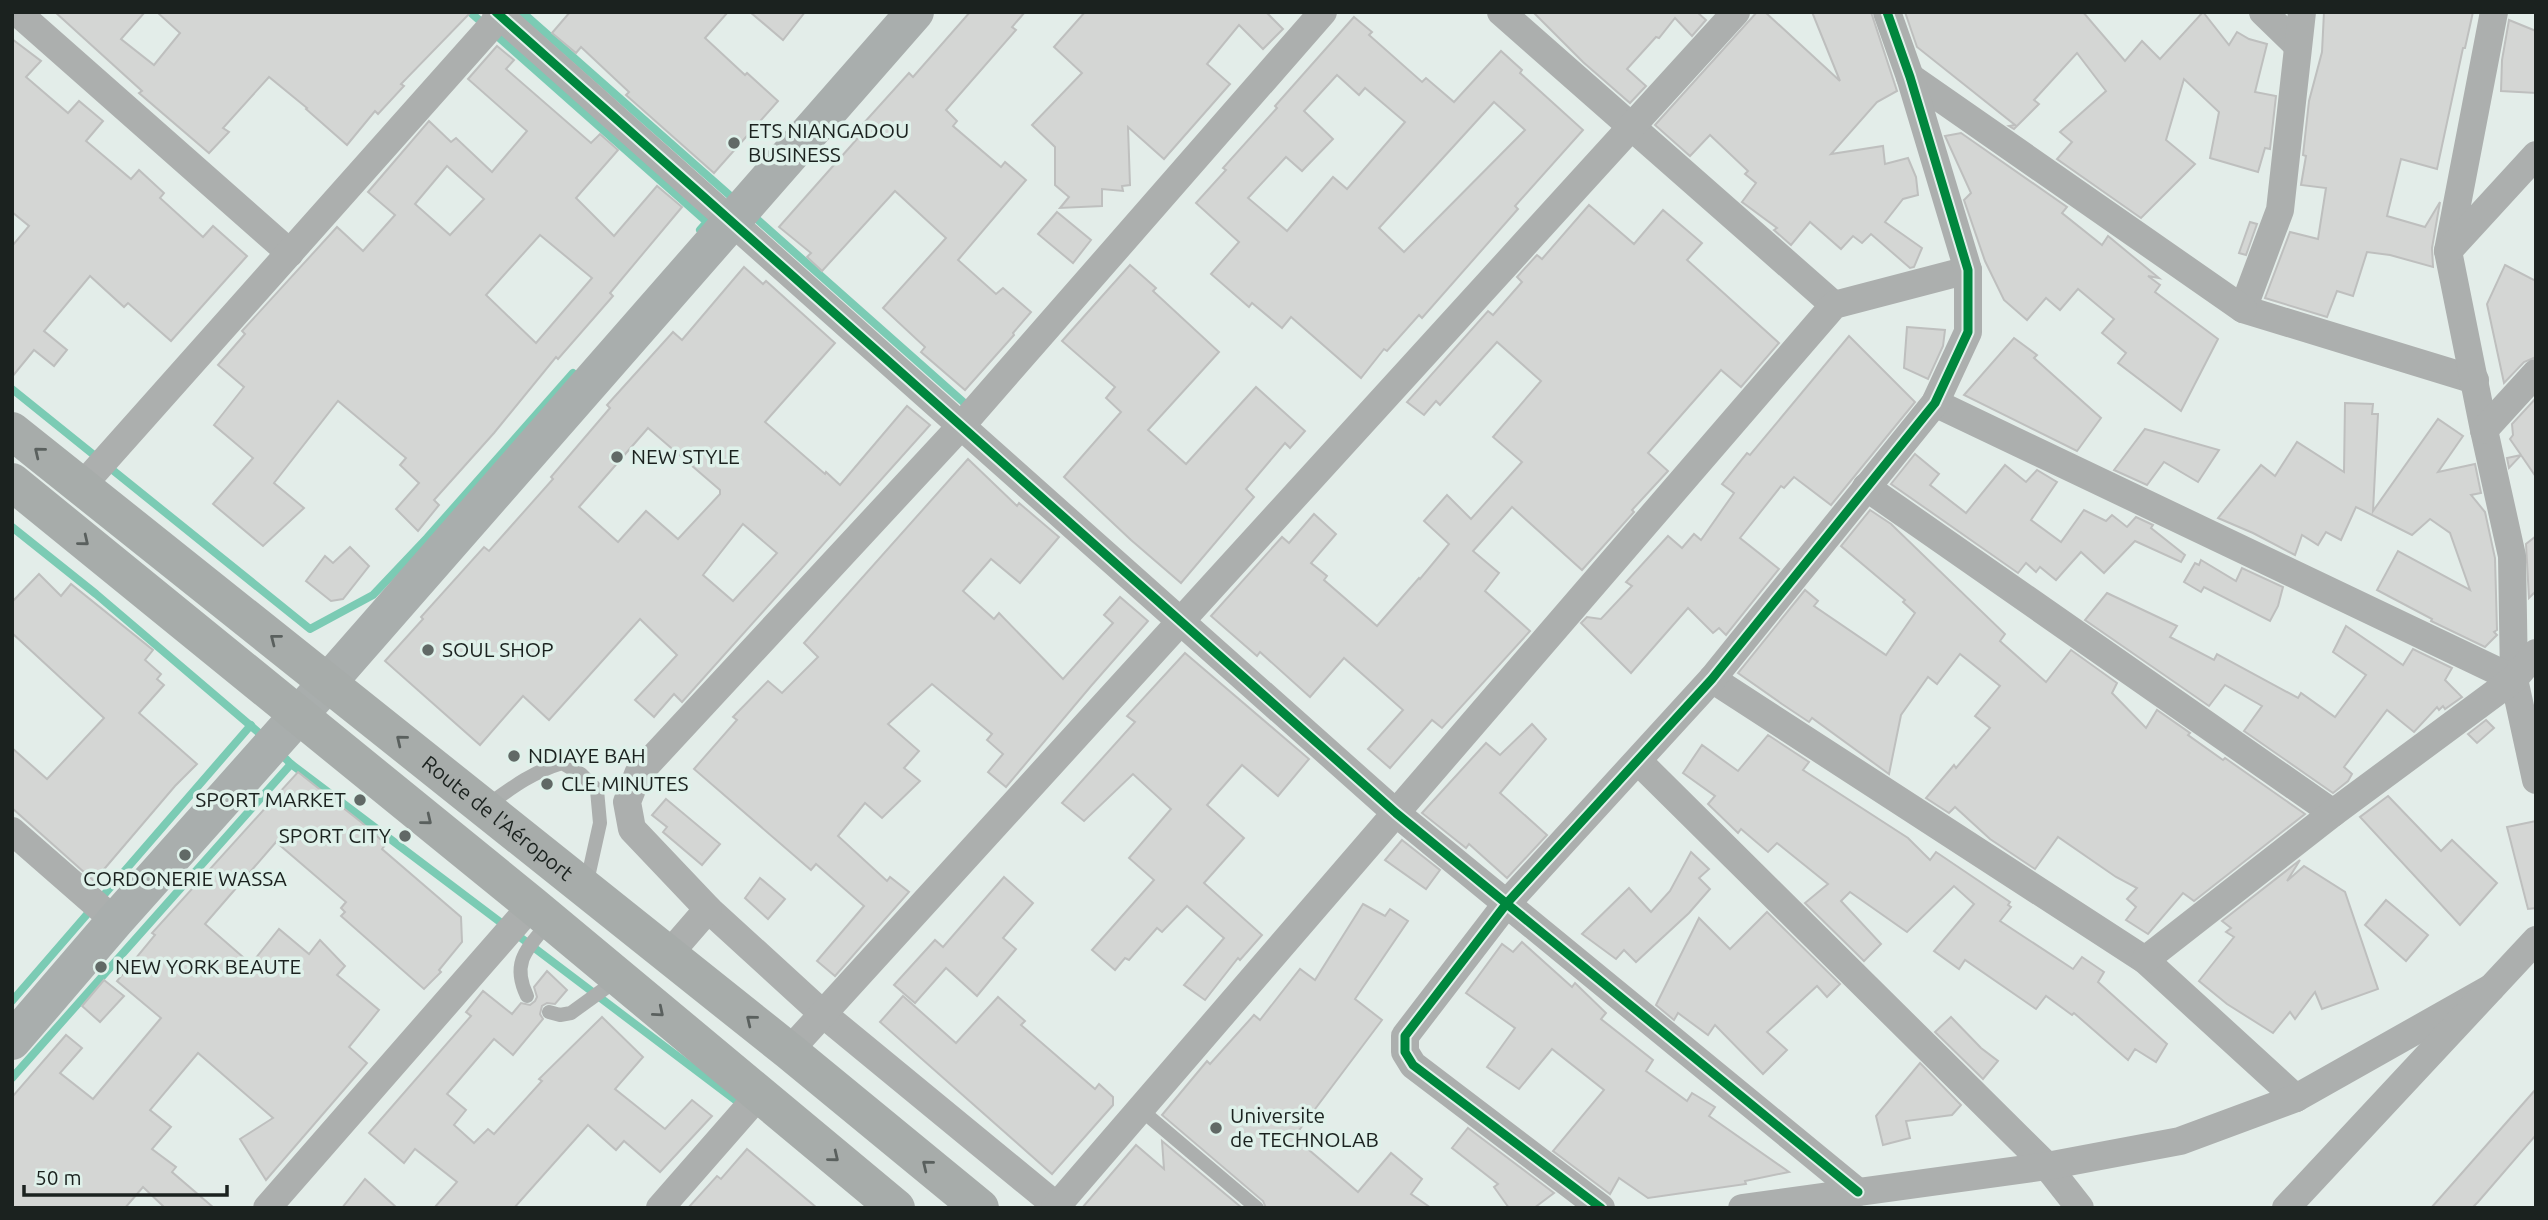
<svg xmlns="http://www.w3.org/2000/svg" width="2548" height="1220" viewBox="0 0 2548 1220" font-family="Ubuntu,sans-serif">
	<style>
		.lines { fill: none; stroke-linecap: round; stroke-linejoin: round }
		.stream { stroke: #7bcbb4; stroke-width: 8 }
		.building { fill: #d4d6d4; stroke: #bebfbe; stroke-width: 2; fill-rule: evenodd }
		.lane { stroke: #acafae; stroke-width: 14 }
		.street { stroke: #acafae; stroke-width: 28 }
		.secondary { stroke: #a9aead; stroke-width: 38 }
		.highway { stroke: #a7acaa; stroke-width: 38 }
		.cycleway-casing { stroke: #dff1ea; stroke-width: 13 }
		.cycleway { stroke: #00873e; stroke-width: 9 }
		.oneway { stroke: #5a605e }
		.poi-dot { fill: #616966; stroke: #dff1ea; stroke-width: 2.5 }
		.labels { text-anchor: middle; stroke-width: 7; stroke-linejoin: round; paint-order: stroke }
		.poi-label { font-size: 21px; fill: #1b221f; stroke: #dff1ea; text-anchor: start }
		.street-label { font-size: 21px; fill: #1b221f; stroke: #dff1ea }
	</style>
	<rect width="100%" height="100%" fill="#e3ede9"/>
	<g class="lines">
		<g class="stream">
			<polyline points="470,12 707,222 700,230"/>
			<polyline points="522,12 735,200"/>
			<polyline points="750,213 970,408"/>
			<polyline points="12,389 310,629 373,595 427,538 573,373"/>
			<polyline points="12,527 96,594 265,738"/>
			<polyline points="279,752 291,764 742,1105"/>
			<polyline points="12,1001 251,725"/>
			<polyline points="12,1078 291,764"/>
		</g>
	</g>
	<g class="building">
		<polygon points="55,12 145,12 121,39 154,65 180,33 157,12 471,12 401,84 404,86 378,114 375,111 347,145 306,109 307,108 269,77 223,128 229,132 209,153 139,93 142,91"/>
		<polygon points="570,12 728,12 705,38 745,75 747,73 778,101 714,173 626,95 629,92 581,47 576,53 552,33"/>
		<polygon points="750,12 805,12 783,40"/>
		<polygon points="970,12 1025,12 1012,27 1016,30 946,110 957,121 953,126 1001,167 1005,162 1026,180 958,260 996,294 1003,288 1031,312 1013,333 1014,335 965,390 921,352 925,347 883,308 946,238 895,191 822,271 807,257 811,253 779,227 857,139 853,135 909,73 913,77"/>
		<polygon points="1085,12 1266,12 1283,29 1263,49 1239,25 1207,64 1230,84 1164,159 1128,127 1130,185 1122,186 1123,191 1102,189 1102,206 1060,208 1069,197 1055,185 1055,147 1032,125 1082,73 1054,47"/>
		<polygon points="1533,12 1697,12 1706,20 1692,36 1675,18 1659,38 1656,37 1627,69 1646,86 1630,103 1583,62"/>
		<polygon points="1757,12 1765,12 1840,81 1812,12 1871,12 1897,91 1877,102 1831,154 1883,146 1885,164 1908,158 1916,177 1918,195 1903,199 1885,222 1922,248 1914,267 1910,268 1871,234 1862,243 1853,236 1841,249 1810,222 1791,245 1774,230 1777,228 1742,202 1756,183 1745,174 1748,171 1710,135 1690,156 1655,125"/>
		<polygon points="1905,12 2083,12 2125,61 2142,41 2160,59 2203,12 2229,45 2237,32 2249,39 2267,44 2255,92 2276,96 2270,149 2265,148 2258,172 2210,158 2219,112 2184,79 2166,140 2195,164 2141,218 2057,159 2072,142 2060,132 2106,91 2077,53 2034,100 2039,104 2014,129 2009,126 2015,125 1917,47"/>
		<polygon points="2324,12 2473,12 2465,48 2463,48 2437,169 2401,159 2387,216 2425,227 2440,202 2432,248 2433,267 2390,255 2367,252 2353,296 2337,291 2327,317 2265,298 2290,232 2318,239 2326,188 2301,185 2306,156 2303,155 2309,101 2322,52"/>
		<path d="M1354,17l18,15 -3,3 53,47 4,-4 28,24 47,-51 21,19 -2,3 63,57 -68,76 3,3 -96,109 -3,-3 -32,36 -3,-2 -23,29 -70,-61 -9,11 -30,-25 -3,4 -38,-33 28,-32 -43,-39 30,-33 -3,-2 54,-60 -2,-2zM1337,75l22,20 6,-7 40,34 -58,67 -14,-12 -46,54 -39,-33 38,-41 16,14 31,-32 -29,-28zM1494,102l31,28 -121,122 -25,-24z"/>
		<polygon points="2509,20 2536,31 2536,93 2501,91 2502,60"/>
		<polygon points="12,39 41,61 26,77 68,113 79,101 103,121 86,141 131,179 139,170 164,193 160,198 203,237 213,226 247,256 171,341 128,303 124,307 90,276 44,331 67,350 54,366 34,350 12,377 12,246 29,226 12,212"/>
		<path d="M497,46l17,14 -8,9 85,74 9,-9 18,16 -42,48 38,38 43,-50 25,21 -72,86 3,3 -55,63 -2,-2 -62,76 -60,67 5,5 -21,26 -22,-22 23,-26 -19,-18 6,-7 -68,-57 -64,82 30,25 -41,38 -50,-42 40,-46 -39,-33 30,-38 -26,-22 27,-31 -3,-3 95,-104 26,24 32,-36 -27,-23 61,-71 22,21 5,-4 36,34 35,-41 -59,-52zM447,166l37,33 -34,36 -35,-31zM540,235l52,43 -56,65 -50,-48z"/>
		<polygon points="1961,133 2067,207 2062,213 2102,245 2108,236 2131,255 2159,278 2148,276 2160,285 2155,292 2218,339 2181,411 2118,363 2126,353 2102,333 2114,319 2078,289 2060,310 2046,298 2027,320 2004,300 1985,261 1964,200 1971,193 1945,136"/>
		<polygon points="1589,205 1634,244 1663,210 1702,243 1687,260 1779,343 1741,387 1721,370 1648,453 1668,471 1632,510 1634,512 1582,570 1512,507 1473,551 1499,573 1485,591 1530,631 1442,728 1432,720 1390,768 1368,749 1403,710 1344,658 1310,697 1260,652 1257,656 1211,616 1282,537 1289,543 1314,514 1336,534 1311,563 1327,576 1324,580 1377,626 1419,578 1420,579 1449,544 1424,521 1447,495 1471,519 1522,462 1493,437 1541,381 1497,342 1440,405 1436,401 1424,415 1407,402 1488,311 1493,315 1522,282 1517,277 1537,255 1542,259"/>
		<polygon points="1057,212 1091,240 1073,263 1038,234"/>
		<polygon points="2250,222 2257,224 2246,255 2239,253"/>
		<polygon points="1130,265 1156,288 1153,291 1219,352 1148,430 1186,464 1256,387 1305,431 1290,448 1285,443 1246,489 1254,497 1181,583 1131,540 1064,477 1121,412 1106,398 1115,387 1062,341"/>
		<polygon points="2505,265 2536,281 2536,357 2524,362 2504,383 2487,304"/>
		<path d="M744,267l19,17 3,-3 69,62 -70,79 60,52 1,-2 14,13 67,-79 23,19 -248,277 -8,-8 -20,23 -19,-17 42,-45 -37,-36 -91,101 -26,-24 -43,49 -95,-84 38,-42 -2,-2 63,-70 5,4 64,-72 -2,-2 59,-69 -3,-3 66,-73 9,8zM648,428l72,62v4l-42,45 -32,-28 -28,31 -39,-35zM743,524l34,29 -44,48 -30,-26z"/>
		<polygon points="1907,327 1945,330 1943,346 1928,379 1904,368"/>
		<polygon points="1849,336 1915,402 1831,505 1794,477 1784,488 1781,486 1740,538 1779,569 1726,635 1719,628 1713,633 1688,608 1631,673 1581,623 1587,617 1601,619 1632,586 1626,582 1668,536 1682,548 1694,534 1701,540 1734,493 1722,484 1747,453 1750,455"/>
		<polygon points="2014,338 2037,355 2034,358 2101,418 2077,451 1964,395"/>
		<polygon points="2536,398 2536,477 2521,455 2509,468 2507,458 2521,455 2510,439 2513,435 2512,424"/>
		<polygon points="2345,403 2373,404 2372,414 2378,414 2373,511 2438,419 2463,436 2438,472 2475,464 2481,493 2471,495 2485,512 2495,558 2497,630 2494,632 2497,635 2485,647 2431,621 2432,619 2377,590 2398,551 2470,590 2450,533 2430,519 2412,535 2356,507 2341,540 2326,532 2318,545 2302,535 2295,555 2253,533 2218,518 2261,465 2275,476 2297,442 2344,472"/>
		<polygon points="2145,429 2219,450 2198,482 2164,462 2147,485 2114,470"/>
		<polygon points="1915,454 1939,474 1930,485 1966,513 2005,465 2026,482 2037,470 2057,482 2031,520 2061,542 2084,510 2106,521 2112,515 2127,527 2136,517 2153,525 2151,528 2185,555 2181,562 2135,541 2104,573 2081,552 2056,580 2040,567 2036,572 2026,563 2018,573 1891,484"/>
		<polygon points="968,459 1017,506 1019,503 1059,537 1020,583 991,559 963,591 994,619 999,613 1063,679 1113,623 1104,615 1120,597 1148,621 1091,686 1006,787 988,772 1003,754 987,740 992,734 932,684 888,724 919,751 904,768 920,781 882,818 865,803 838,836 887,881 890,877 909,892 835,976 817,961 864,906 816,864 811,870 694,769 737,720 733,717 768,681 782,693 818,657 804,643"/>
		<polygon points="1870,510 1891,524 2005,634 2000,641 2046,682 2071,650 2117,683 2112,693 2146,728 2157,710 2190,733 2188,735 2223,760 2225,758 2305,814 2194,901 2183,893 2148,934 2126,920 2136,907 2127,899 2137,888 2116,877 2058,837 2035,869 1990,839 1955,807 1949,813 1926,798 1954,765 1956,768 1990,728 1975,716 2000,686 1960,654 1937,684 1928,677 1901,715 1889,774 1812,718 1809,722 1782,704 1738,673 1805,590 1818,601 1814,606 1886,655 1915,613 1903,602 1905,600 1841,546"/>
		<polygon points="2536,536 2536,591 2529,598 2526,544"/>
		<polygon points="350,547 369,566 343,599 331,601 306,581 325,556 333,563"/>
		<polygon points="2201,560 2236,581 2242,568 2283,587 2278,606 2270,621 2204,587 2201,592 2184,582 2195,563 2199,565"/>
		<polygon points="39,574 61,596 71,584 153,650 145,660 161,674 157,679 164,685 139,713 197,764 175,786 94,881 12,808 12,748 47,779 104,718 12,633 12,602"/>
		<polygon points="2107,593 2177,626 2170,637 2214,660 2217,654 2298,698 2301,693 2335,717 2366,675 2333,652 2346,626 2403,665 2413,649 2452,668 2445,680 2462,697 2445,709 2443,706 2439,710 2437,707 2414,732 2387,710 2344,767 2352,774 2348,781 2333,793 2244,731 2262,706 2225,685 2209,706 2085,620"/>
		<polygon points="1185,653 1309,759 1278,796 1242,765 1207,805 1244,838 1204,883 1262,935 1240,960 1238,958 1205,1000 1184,985 1224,938 1187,906 1162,932 1157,928 1129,960 1125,958 1115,970 1092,950 1154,880 1129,858 1171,809 1133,774 1084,821 1062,803 1135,722 1127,716"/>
		<polygon points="2486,720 2494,728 2477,743 2468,734"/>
		<polygon points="1532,724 1546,739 1500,793 1547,835 1507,878 1469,844 1466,848 1422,813 1486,743 1500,755"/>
		<polygon points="1768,735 1809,762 1803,770 1908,838 1930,860 1936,852 2010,902 2008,905 2011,907 2000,921 2073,969 2082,957 2104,972 2098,982 2167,1044 2156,1062 2135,1049 2128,1060 2074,1013 2072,1015 2046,996 2036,1009 1965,960 1959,969 1934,951 1974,904 1954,886 1907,932 1850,892 1841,901 1881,944 1864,961 1805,903 1828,884 1777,843 1768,852 1741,829 1738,833 1708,804 1715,796 1683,773 1702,745 1738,771"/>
		<polygon points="298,772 361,822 386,844 382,849 461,917 462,942 439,970 441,972 424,989 341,916 345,912 341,908 346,902 276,842 205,924 251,964 279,929 309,954 320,940 345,966 337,975 379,1010 349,1047 367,1063 266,1180 240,1139 273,1118 198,1053 150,1110 171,1127 152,1149 176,1167 172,1172 214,1208 165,1208 143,1187 125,1208 12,1208 12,1097 66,1035 82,1048 60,1073 93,1099 161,1018 117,981 155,935 152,933"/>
		<polygon points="2388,796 2441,851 2452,840 2497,883 2460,925 2360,817"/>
		<polygon points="666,799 720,844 702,865 663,832 667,827 652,815"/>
		<polygon points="2536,821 2536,908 2528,909 2507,827"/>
		<polygon points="1402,840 1440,870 1426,889 1385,860"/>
		<polygon points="1691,852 1709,869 1699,878 1710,889 1689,913 1636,962 1624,950 1616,959 1582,934 1629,888 1651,912 1670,891"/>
		<polygon points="2300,860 2287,881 2304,866 2345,892 2378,989 2322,1009 2315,992 2295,1019 2290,1012 2273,1033 2227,1004 2199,981 2234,937 2226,932 2231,928 2222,921"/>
		<polygon points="1004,877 1033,903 1003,938 1016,949 977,996 946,968 915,1003 894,985 935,940 943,947"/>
		<polygon points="760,878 785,899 768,919 745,898"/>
		<polygon points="2386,900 2428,935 2406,961 2365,925"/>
		<polygon points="1363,904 1385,916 1390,909 1408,921 1355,999 1382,1020 1294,1137 1358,1192 1391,1153 1422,1179 1411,1194 1431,1208 1266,1208 1263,1201 1162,1115 1207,1061 1210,1064 1254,1015 1260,1020 1300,969 1315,980"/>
		<polygon points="1767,912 1840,984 1827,997 1817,986 1767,1032 1787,1050 1763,1074 1715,1025 1708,1035 1678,1013 1674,1020 1656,1005 1699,918 1730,949"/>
		<polygon points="1522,942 1572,987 1575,983 1606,1013 1601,1019 1653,1060 1646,1071 1687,1101 1692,1093 1715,1107 1709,1116 1789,1172 1745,1181 1746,1184 1648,1198 1619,1178 1610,1194 1553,1151 1604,1090 1552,1049 1519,1089 1487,1067 1515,1028 1466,993 1502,944 1513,952"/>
		<polygon points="547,971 567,990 555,1004 547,1003 542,1006 540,1014 543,1019 513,1055 494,1039 447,1094 466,1110 454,1125 474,1143 488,1129 494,1134 542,1081 539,1079 602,1017 643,1057 615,1089 665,1129 692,1100 712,1116 660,1172 624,1141 616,1150 588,1125 514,1208 434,1208 457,1182 415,1149 404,1163 369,1133 471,1016 466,1012 483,991 512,1014 521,1003 530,1005 535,1001 537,997 534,987"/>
		<polygon points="104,980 124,996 100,1022 82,1006"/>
		<polygon points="903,996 956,1043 998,997 1025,1021 1021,1025 1095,1089 1099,1084 1113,1097 1113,1105 1052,1174 880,1022"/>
		<polygon points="1951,1017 1981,1048 1998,1061 1983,1079 1935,1032"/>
		<polygon points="1920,1063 1961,1105 1952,1115 1906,1121 1910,1138 1883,1145 1876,1116"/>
		<polygon points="2536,1089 2536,1135 2478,1202 2472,1208 2431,1208"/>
		<polygon points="1468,1128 1554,1193 1534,1208 1509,1208 1494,1187 1498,1184 1452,1148"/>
		<polygon points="1162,1141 1242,1208 1082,1208 1136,1145 1164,1169"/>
		<polygon points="747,1149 817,1208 688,1208 717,1176 721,1179"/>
		<polygon points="365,1179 397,1208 342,1208"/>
	</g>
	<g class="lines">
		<g class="lane">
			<path d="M485,807c25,-18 47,-35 77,-44l19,11 16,16 3,33 -14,63"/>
			<path d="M527,996c-17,-35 2,-49 23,-75"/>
			<polyline points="549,1012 560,1015 571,1013 618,979"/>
			<polyline points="1140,1109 1257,1208"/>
		</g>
		<g class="street">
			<polyline points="17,12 290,253"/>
			<polyline points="496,12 1396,813 1858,1192"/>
			<polyline points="1501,12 1834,305"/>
			<polyline points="2263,12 2297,45"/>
			<polyline points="2302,12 2280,210 2243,309 2475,380"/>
			<polyline points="2494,12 2448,251 2484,430 2512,556 2514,679 2536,780"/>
			<polyline points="1910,77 2243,309"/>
			<polyline points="2448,251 2536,155"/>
			<polyline points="1935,403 2514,679"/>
			<polyline points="2484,430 2536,373"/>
			<polyline points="81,487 504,12"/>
			<polyline points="1866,487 2333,813"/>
			<polyline points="1712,679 2145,960 2296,1098"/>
			<polyline points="1638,761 2047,1166 2080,1208"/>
			<polyline points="12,831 115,921"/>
			<polyline points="708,909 823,1014 1059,1208"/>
			<polyline points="669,954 708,909 632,829 627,802 638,774 961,426 1323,12"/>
			<polyline points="2145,960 2333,813 2514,679 2536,653"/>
			<polyline points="789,1051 1736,12"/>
			<polyline points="267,1208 532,905"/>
			<polyline points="660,1208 759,1095"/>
			<polyline points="1055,1208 1834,305 1968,270"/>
			<polyline points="1601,1208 1413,1065 1405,1052 1405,1036 1507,903 1712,679 1935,403 1968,332 1968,270 1910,77 1887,12"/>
			<polyline points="1742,1208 2047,1166 2180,1141 2296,1098 2491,988"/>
			<polyline points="2286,1208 2536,940"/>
		</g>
		<polyline class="secondary" points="12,1041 115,921 329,681 915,12"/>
		<g class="highway">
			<path id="s1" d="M12,431l777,620 191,157"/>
			<polyline points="12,482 532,905 896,1208"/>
		</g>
		<defs>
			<g id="cycleway">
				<polyline points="496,12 1396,813 1858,1192"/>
				<polyline points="1601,1208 1413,1065 1405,1052 1405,1036 1507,903 1712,679 1935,403 1968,332 1968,270 1910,77 1887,12"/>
			</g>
		</defs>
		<use href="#cycleway" class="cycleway-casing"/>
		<use href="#cycleway" class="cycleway"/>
	</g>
	<defs><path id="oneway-chevron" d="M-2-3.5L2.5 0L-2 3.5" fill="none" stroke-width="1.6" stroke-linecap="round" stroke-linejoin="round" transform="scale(1.75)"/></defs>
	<g class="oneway">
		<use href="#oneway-chevron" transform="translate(39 452) rotate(-141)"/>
		<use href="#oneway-chevron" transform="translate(84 541) rotate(39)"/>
		<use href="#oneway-chevron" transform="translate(275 639) rotate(-142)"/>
		<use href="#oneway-chevron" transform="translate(401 740) rotate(-141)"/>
		<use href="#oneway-chevron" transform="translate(427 820) rotate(39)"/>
		<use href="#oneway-chevron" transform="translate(659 1012) rotate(40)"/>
		<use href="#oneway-chevron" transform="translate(751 1020) rotate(-141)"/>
		<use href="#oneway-chevron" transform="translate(834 1157) rotate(39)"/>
		<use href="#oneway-chevron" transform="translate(927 1165) rotate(-141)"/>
	</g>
	<g class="poi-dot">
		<circle cx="734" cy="143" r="7"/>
		<circle cx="617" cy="457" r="7"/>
		<circle cx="428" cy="650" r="7"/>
		<circle cx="514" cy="756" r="7"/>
		<circle cx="547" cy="784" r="7"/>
		<circle cx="360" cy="800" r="7"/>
		<circle cx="405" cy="836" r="7"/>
		<circle cx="185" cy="855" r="7"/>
		<circle cx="101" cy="967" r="7"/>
		<circle cx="1216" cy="1128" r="7"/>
	</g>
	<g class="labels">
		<g class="poi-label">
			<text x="748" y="138">ETS NIANGADOU<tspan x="748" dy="24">BUSINESS</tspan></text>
			<text x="631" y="464">NEW STYLE</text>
			<text x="442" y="657">SOUL SHOP</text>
			<text x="528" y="763">NDIAYE BAH</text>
			<text x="561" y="791">CLE MINUTES</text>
			<text x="346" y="807" text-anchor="end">SPORT MARKET</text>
			<text x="391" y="843" text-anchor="end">SPORT CITY</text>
			<text x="185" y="886" text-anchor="middle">CORDONERIE WASSA</text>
			<text x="115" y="974">NEW YORK BEAUTE</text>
			<text x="1230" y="1123">Universite<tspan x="1230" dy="24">de TECHNOLAB</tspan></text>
		</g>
		<g class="street-label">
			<text dy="7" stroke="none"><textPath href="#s1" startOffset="621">Route de l'Aéroport</textPath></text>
		</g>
	</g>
	<rect width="2548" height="1220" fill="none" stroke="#1b221f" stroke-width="28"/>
	<path d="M24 1185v10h203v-10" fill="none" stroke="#1b221f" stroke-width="3.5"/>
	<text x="35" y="1185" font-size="21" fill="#1b221f" stroke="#dff1ea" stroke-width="5" paint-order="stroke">50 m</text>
</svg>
